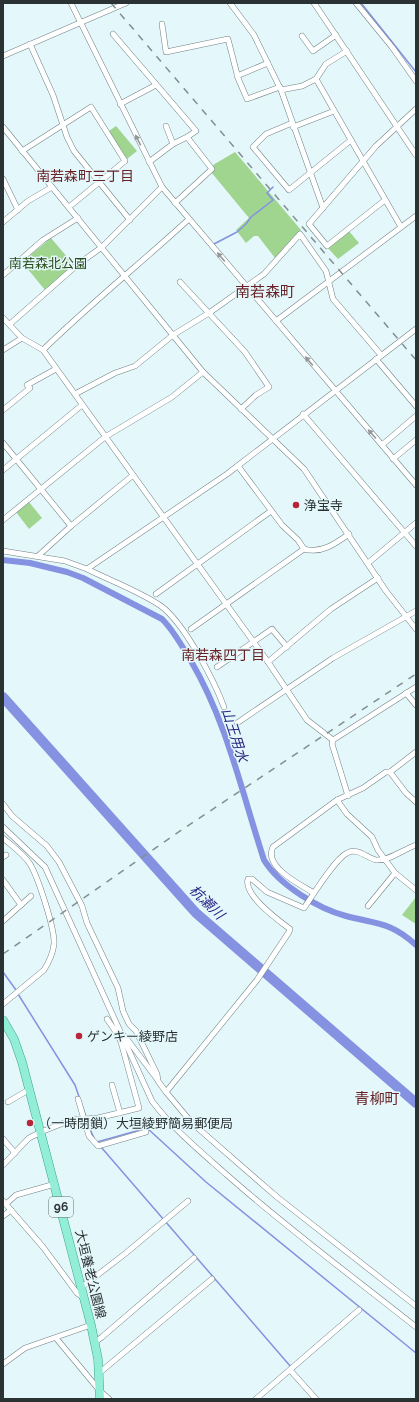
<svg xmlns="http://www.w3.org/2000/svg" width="419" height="1402" viewBox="0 0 419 1402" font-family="Raleway,'Noto Sans JP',sans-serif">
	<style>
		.green { fill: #a0d590 }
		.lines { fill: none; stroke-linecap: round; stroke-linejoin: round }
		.stream { stroke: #8591e1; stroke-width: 1.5 }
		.canal { stroke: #8591e1; stroke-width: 6 }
		.river { stroke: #8591e1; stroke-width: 10 }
		.minor-casing { stroke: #718285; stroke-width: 6 }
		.primary-casing { stroke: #40a48c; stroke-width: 9 }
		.minor { stroke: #fff; stroke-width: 5 }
		.primary { stroke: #93eed7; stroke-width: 8 }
		.rail { stroke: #828f91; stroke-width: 1.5; stroke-dasharray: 7 7; stroke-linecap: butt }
		.oneway { fill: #95989a }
		.poi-dot { fill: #b72538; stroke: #e4f7fa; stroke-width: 1.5 }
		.labels { text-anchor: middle; stroke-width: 3; stroke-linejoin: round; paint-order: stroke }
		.shield { fill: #e4f7fa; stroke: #626d6f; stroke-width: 1 }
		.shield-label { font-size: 12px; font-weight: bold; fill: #2b3234 }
		.park-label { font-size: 13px; fill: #264b18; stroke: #e4f7fa }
		.poi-label { font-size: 13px; fill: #2b3234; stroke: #e4f7fa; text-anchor: start }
		.street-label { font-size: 13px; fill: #2b3234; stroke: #e4f7fa }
		.neighbourhood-label { font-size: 14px; fill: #682226; stroke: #e4f7fa }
		.water-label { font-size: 14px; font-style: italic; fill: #2b2885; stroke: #e4f7fa }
		.quarter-label { font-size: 15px; fill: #682226; stroke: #e4f7fa }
	</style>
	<rect width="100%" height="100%" fill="#e4f7fa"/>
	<g class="green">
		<polygon points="116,126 137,151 127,159 109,131"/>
		<polygon points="235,152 301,230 275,258 258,236 254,236 246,243 236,230 249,218 211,172 214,169 213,165"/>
		<polygon points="348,230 359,243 338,259 327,247"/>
		<polygon points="51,238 74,265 45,290 22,262"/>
		<polygon points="29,502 42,518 29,529 16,512"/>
		<polygon points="416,897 416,924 402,915"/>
	</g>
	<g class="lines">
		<g class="stream">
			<polyline points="361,3 416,72"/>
			<polyline points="214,244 237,232 246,224 251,217 273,200 267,193 273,187"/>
			<polyline points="3,972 16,990"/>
			<polyline points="18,994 75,1085 86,1117"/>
			<polyline points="89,1127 94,1138"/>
			<polyline points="97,1142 147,1128 206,1182 416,1353"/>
			<polyline points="101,1147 291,1367"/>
		</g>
		<path class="canal" d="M3,560l27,3 37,9 16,6 79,41c12,12 20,27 29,42 36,61 51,132 73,199 15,25 55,49 82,56 31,8 45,6 70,29"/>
		<polyline class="river" points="3,697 196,913 416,1103"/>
		<defs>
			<g id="minor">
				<polyline points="71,3 162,187 416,485"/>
				<polyline points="230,3 254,35 281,90 323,208"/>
				<polyline points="314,3 416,155"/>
				<polyline points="356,3 392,47 416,81"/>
				<polyline points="162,24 166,52 228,39 238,78 247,99 280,87"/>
				<polyline points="113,34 196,131 187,137"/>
				<polyline points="302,36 313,51 336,35"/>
				<polyline points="30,44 53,95 67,137 74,151 130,220"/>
				<polyline points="3,56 126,3"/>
				<polyline points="237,76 268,63"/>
				<polyline points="316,79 401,227"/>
				<polyline points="281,90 302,86 316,79 326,64 347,51"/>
				<polyline points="120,104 156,85"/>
				<polyline points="292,123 266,134 253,147 289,190 351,140"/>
				<polyline points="166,126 173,144"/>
				<polyline points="3,127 203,372 304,469 386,591 416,629"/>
				<polyline points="293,127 334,111"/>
				<polyline points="22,151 91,107 125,161 69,207"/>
				<polyline points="149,162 173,144 187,137 212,169 175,203"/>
				<polyline points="3,179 18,210"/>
				<polyline points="385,200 327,246 309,224 376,146 416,109"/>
				<polyline points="3,222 28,201 52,187"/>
				<polyline points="3,275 43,240 78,218"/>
				<polyline points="180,282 245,352 269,387 256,395 241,409"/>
				<polyline points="3,318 22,338 43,350 268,662 307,720 333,740"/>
				<polyline points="276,321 416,216"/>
				<polyline points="10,324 77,265 102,247 162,187"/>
				<polyline points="3,350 22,338"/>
				<path d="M43,350c47,-46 98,-87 146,-131"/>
				<polyline points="376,359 416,406"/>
				<polyline points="75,394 115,373 135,366 173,335 209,313 264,274 300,234 326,271 333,299 381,355"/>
				<polyline points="3,410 30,388 27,385 56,369"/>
				<polyline points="303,414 416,546"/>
				<polyline points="3,443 71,526 132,476"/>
				<polyline points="382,445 416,416"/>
				<polyline points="393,459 416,440"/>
				<polyline points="238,466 282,525 298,540 304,549"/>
				<polyline points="3,470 82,405"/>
				<polyline points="3,520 105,437 172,397 203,372"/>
				<polyline points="3,551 65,561 87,569 227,474 416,329"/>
				<polyline points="38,556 71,526"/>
				<polyline points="368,563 416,523"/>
				<path d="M87,569c24,12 52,22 74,37 23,17 53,74 63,101"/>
				<polyline points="156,594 271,511"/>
				<path d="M191,629l113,-80c17,5 31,-5 45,-15"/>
				<polyline points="268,662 331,609 378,578"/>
				<polyline points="217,667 272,629 287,647"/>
				<polyline points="406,693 416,705"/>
				<polyline points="237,723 333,658 416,611"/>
				<polyline points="333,740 416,687"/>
				<polyline points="333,740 332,744 348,796"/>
				<polyline points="416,752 390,772 406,793 416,802"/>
				<polyline points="337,800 347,814 372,837 378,850 395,873 416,890"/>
				<polyline points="3,804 12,816 47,846 59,862 82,906 87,923 118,988 123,1011 129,1024 136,1031 157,1074 158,1081 166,1092 192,1123 277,1197 416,1306"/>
				<path d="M3,827l42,40 107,234c21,28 48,50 75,74 60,53 126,102 189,152"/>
				<path d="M3,838c9,8 20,15 27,26 8,13 25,65 24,80 -1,9 -5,18 -10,26l-41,34"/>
				<polyline points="3,857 6,855"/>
				<polyline points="3,880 21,905"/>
				<path d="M314,893c-13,-8 -51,-26 -41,-46l64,-47 26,-12 23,-16h4"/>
				<polyline points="368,906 395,873"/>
				<polyline points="3,921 31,896"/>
				<polyline points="123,1035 127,1039 157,1079"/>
				<polyline points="112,1085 120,1113"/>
				<path d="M166,1092l91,-112 32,-48 1,-3c-12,-9 -47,-34 -42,-50h4l15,13 37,16c9,-13 30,-48 43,-55 10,-6 20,5 29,7 13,1 28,-11 40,-15"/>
				<polyline points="78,1099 89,1136 98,1146 146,1132"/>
				<polyline points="8,1102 30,1089"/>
				<polyline points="3,1139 15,1153"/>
				<polyline points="3,1165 29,1138 41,1132 71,1120 98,1118 139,1108 121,1042 118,1035 107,1019"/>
				<polyline points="3,1201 43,1247 77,1293 84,1298"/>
				<polyline points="6,1204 16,1195 55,1184"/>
				<polyline points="3,1216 11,1210"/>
				<polyline points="82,1287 126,1253 188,1201"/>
				<polyline points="56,1338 100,1391 109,1399"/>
				<polyline points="95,1342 102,1337 194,1258"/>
				<polyline points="3,1364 25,1348 91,1325"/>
				<polyline points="290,1370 316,1399"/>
				<polyline points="98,1374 212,1279"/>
				<polyline points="256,1399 359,1310"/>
			</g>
			<polyline id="primary" points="3,1020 14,1039 22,1062 91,1325 98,1359 100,1399"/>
		</defs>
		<use href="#minor" class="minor-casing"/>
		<use href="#primary" class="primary-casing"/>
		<use href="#minor" class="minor"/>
		<use href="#primary" class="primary"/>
		<g class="rail">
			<polyline points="111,3 416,360"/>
			<polyline points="3,954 183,829 416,674"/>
		</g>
	</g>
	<defs><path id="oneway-solid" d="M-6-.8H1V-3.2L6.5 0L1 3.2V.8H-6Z"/></defs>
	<g class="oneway">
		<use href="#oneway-solid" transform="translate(138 140) rotate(-117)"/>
		<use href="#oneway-solid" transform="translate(221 257) rotate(-130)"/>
		<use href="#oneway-solid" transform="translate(309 361) rotate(-130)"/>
		<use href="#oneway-solid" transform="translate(372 434) rotate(-131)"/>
	</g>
	<g class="poi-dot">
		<circle cx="296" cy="505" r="4"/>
		<circle cx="79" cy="1036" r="4"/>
		<circle cx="30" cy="1123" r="4"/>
	</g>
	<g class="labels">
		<rect class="shield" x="49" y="1197" width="24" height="20" rx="3"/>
		<g class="shield-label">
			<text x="61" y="1211">96</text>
		</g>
		<g class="park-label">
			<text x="48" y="268">南若森北公園</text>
		</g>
		<g class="poi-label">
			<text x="304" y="510">浄宝寺</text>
			<text x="87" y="1041">ゲンキー綾野店</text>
			<text x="38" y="1128">（一時閉鎖）大垣綾野簡易郵便局</text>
		</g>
		<g class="street-label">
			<text transform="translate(91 1274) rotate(76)" y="5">大垣養老公園線</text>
		</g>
		<g class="neighbourhood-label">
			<text x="85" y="181">南若森町三丁目</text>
			<text x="223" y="660">南若森四丁目</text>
		</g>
		<g class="water-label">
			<text transform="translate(235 735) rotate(72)" y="5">山王用水</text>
			<text transform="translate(207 902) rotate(44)" y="5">杭瀬川</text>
		</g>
		<g class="quarter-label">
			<text x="265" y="297">南若森町</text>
			<text x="377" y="1104">青柳町</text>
		</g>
	</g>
	<rect width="419" height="1402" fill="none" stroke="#2b3234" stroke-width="8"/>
</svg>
